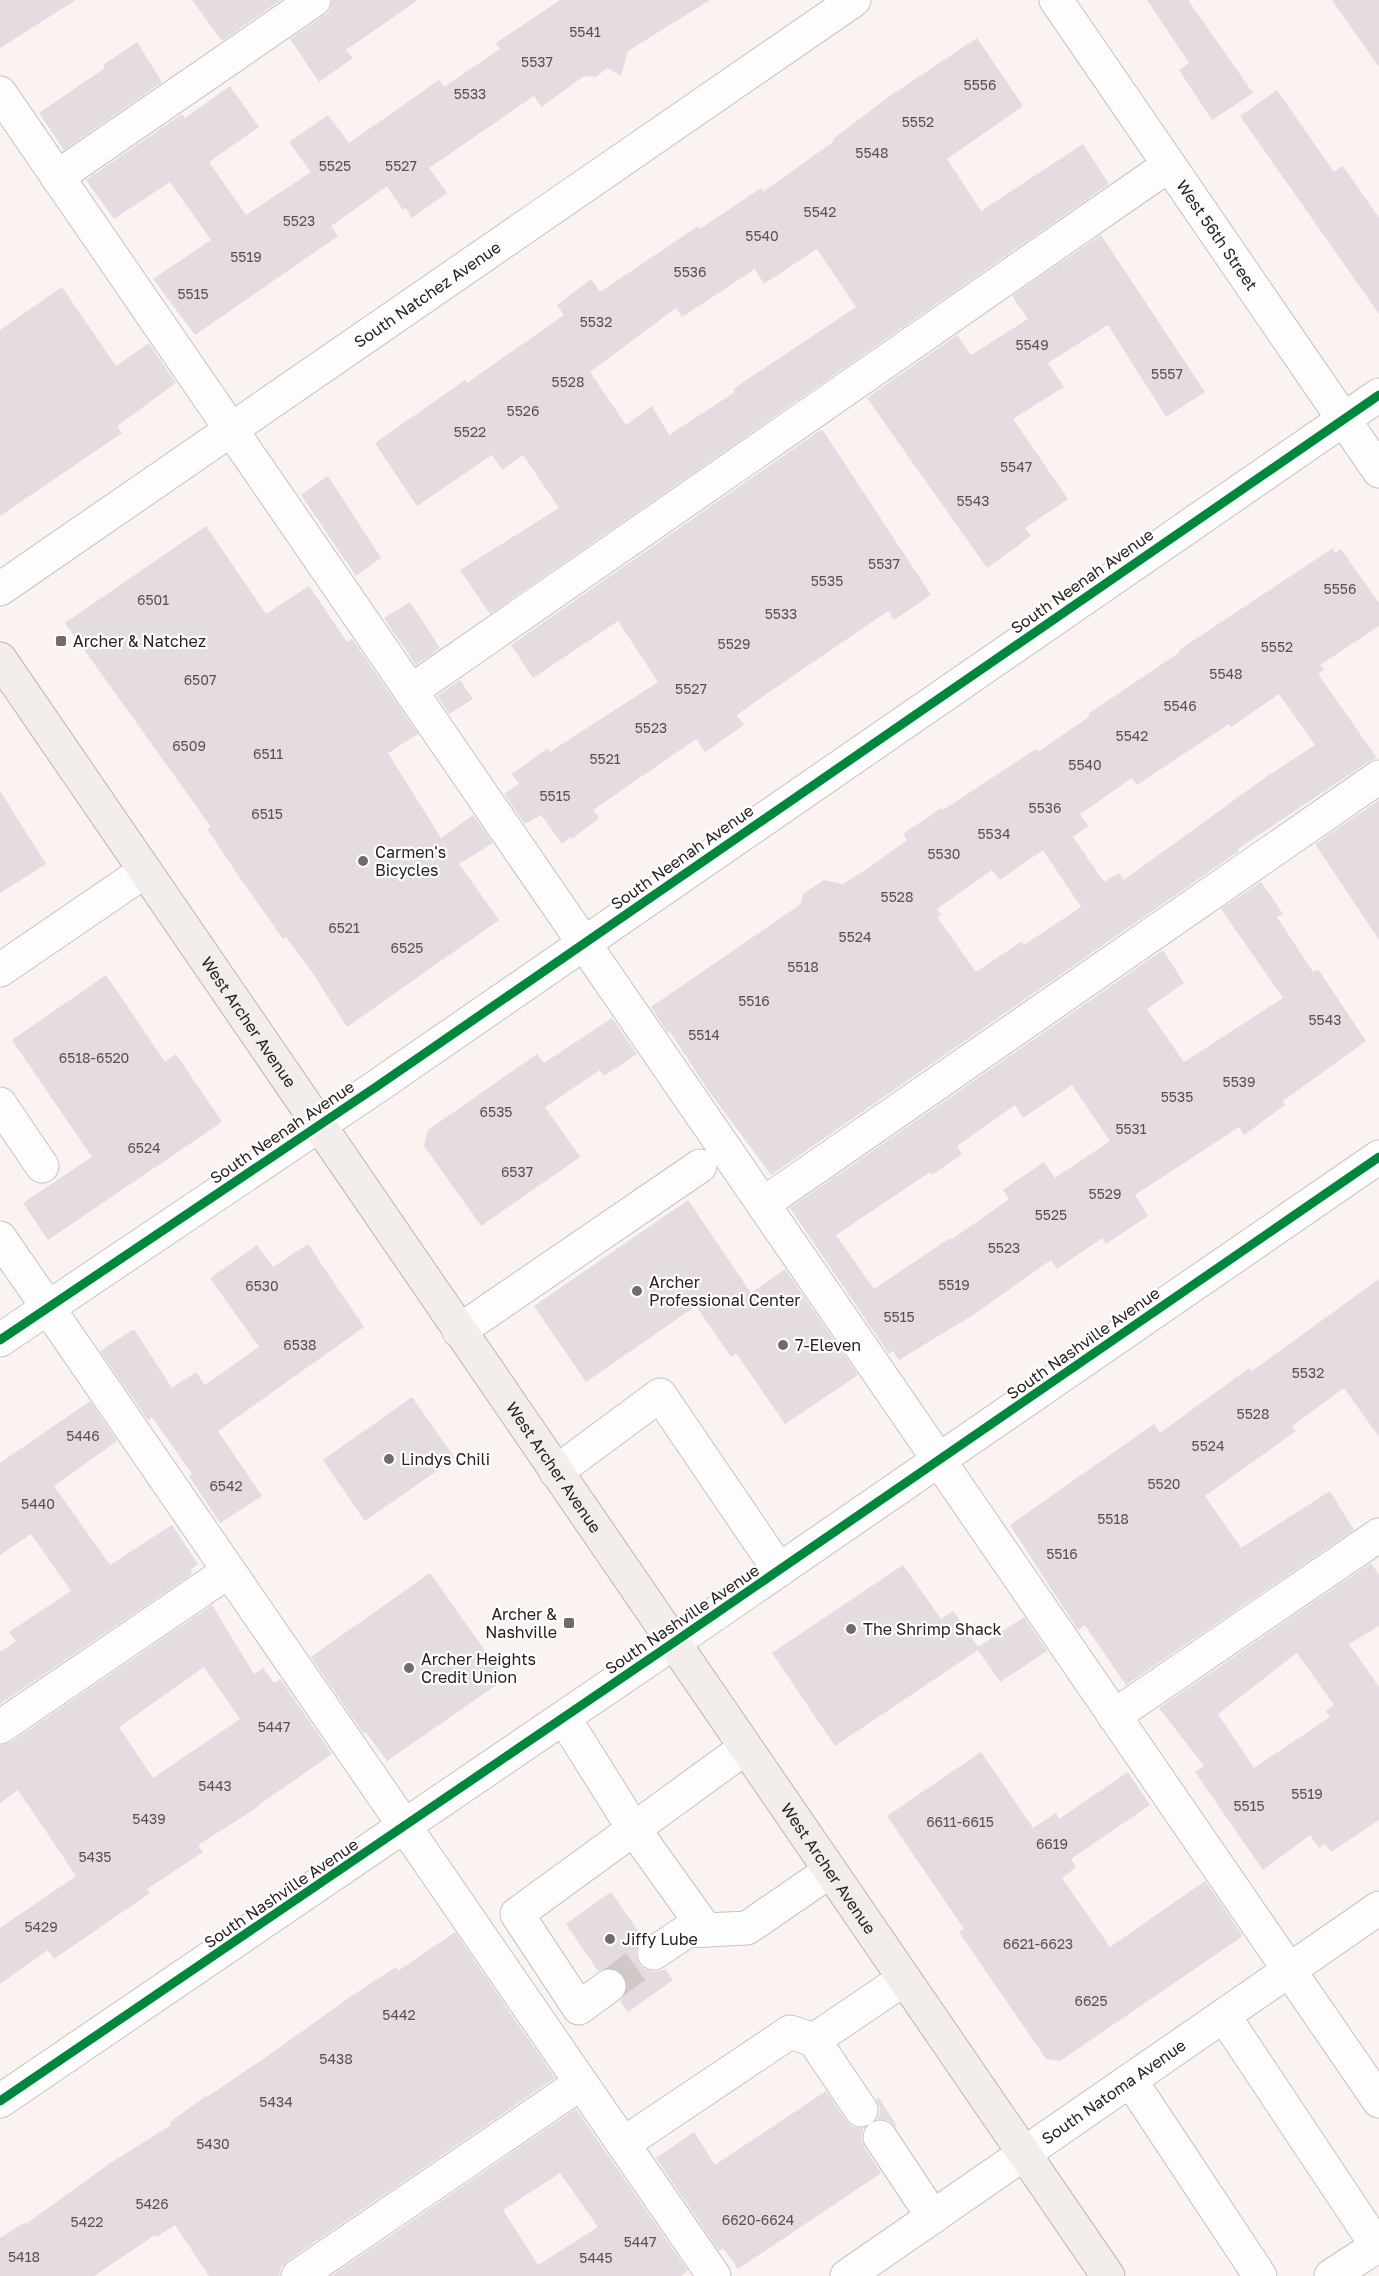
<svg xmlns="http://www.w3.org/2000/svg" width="1379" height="2276" viewBox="0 0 1379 2276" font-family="'Golos Text',sans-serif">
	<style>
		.building { fill: #e4dce0; fill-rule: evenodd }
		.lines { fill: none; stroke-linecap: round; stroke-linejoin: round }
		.minor-tunnel { stroke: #d0c9c6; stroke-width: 33; stroke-dasharray: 33 16; stroke-linecap: butt }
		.minor-casing { stroke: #c8c2c0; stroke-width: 35 }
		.major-casing { stroke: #c1b4ae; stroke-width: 35 }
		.minor { stroke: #fefdfd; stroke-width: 33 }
		.major { stroke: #f4eeeb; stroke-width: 33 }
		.cycleway-casing { stroke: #fff; stroke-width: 13 }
		.cycleway { stroke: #00873e; stroke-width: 9 }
		.poi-dot { fill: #726b69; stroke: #fff; stroke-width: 2 }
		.labels { text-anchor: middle; stroke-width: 4.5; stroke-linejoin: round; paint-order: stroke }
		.number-label { font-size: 14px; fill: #585251 }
		.street-label { font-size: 16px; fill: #282220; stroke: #fff }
		.poi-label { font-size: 16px; fill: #282220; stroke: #fff; text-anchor: start }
	</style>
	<rect width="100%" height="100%" fill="#faf3f0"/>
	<g class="building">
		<polygon points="0,0 76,0 0,48"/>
		<polygon points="192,0 281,0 222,41"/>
		<polygon points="332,0 418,0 346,50 353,58 319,82 290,39 325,15 331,9"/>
		<polygon points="560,0 710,0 628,51 621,76 607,68 596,77 584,76 541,107 534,96 429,168 447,193 412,218 406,208 403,210 387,186 331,226 338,236 195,335 153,279 211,240 170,182 114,219 86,180 182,114 185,118 230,86 259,127 209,162 246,215 311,172 289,142 328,115 349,143 439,80 444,87 500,49 496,43"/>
		<polygon points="1147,0 1188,0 1253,93 1212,120 1179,70 1189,63"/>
		<polygon points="1332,0 1379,0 1379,67"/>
		<path d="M977,38l46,68 -76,53 34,52 102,-67 26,40 -619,430 -30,-44 99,-62 -36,-53 -21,15 -10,-15 -75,51 -42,-63 90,-63 2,3 97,-68 -7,-10 34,-26 9,13 98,-66 2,3 61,-41 2,4 71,-51 -1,-2 54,-41zM817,249l39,58 -123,82 2,3 -66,43 -17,-29 -26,19 -36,-53 86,-64 6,9 73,-48 9,15z"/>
		<polygon points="137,42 162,82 64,150 39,113 105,68 103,65"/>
		<polygon points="1277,90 1334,172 1343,166 1379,218 1379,314 1240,116"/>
		<polygon points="1101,235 1205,392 1166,417 1108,325 1048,363 1064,387 1013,419 1068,499 1025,528 1031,536 987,568 867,398 957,335 971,355 1028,319 1012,296"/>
		<polygon points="62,287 116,366 149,343 176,383 117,426 122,433 0,516 0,330"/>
		<polygon points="822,429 931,595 894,620 888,611 768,693 737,715 744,725 705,752 696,739 593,810 599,818 572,839 570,837 562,844 541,815 525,824 504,794 519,784 512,774 548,748 550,752 658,682 618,621 533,678 511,645"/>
		<polygon points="328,476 381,558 356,576 301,495"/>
		<polygon points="206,526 266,614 309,586 347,642 352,639 418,734 388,753 441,838 473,815 493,843 459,864 499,920 347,1027 312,972 286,937 283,939 238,875 207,829 211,827 65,623"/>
		<path d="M1333,548l2,5 6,-4 38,54v23l-59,39 4,5 -6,4 59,84 -9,4 -130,87 1,2 -468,324 -63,-85 -38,-58 -2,1 -17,-26 150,-103 2,-10 21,-14 19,4 27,-17 37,-27 -4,-6 38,-26 2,2 93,-61 2,3 52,-36 -2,-2 92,-62 -1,-2zM1279,694l36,51 -49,32 -142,103 -5,-7 -15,9 -31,-45 15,-11 -8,-12 52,-36 5,7 92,-61 2,3zM1043,850l38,57 -57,38 -2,-4 -46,31 -39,-55 4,-2 -4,-6 55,-39 8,10z"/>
		<polygon points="410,602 440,648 416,665 384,618"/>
		<polygon points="460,680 473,699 449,714 437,696"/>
		<polygon points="0,791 46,864 0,893"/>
		<polygon points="1379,800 1379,940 1315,844"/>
		<path d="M1261,882l22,32 -6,3 36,55 5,-3 48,72 -83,60 2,4 -41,30 -5,-8 -104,68 13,21 -42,28 -4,-6 -45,31 -6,-9 -75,53 -77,47 -6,-9 -4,3 -99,-146 373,-258 21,33 -37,26 37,53 99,-64 -62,-89zM1072,1085l38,56 -55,37 -11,-16 -41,28 6,9 -58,41 -1,-2 -76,51 -38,-54 94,-63 2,3 30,-21 -5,-8 58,-41 8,13z"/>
		<polygon points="106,975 165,1062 176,1054 222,1122 48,1240 23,1203 92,1157 12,1040"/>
		<polygon points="612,1018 637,1054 604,1076 600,1070 545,1107 580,1157 481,1226 424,1146 428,1130 537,1054 544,1063"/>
		<polygon points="688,1200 751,1293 785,1269 858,1375 785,1424 736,1353 731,1357 696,1306 586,1382 534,1306"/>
		<polygon points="308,1244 364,1327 218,1431 262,1496 220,1523 189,1476 192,1474 152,1417 148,1420 100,1351 134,1329 172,1388 196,1372 205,1385 259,1347 210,1278 257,1245 273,1267"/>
		<polygon points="1379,1279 1379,1437 1344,1388 1292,1426 1296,1431 1205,1496 1241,1548 1330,1491 1354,1530 1126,1685 1085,1625 1078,1630 1010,1525 1154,1424 1160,1433 1249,1368 1252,1371"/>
		<polygon points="412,1397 455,1458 365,1521 323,1460"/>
		<polygon points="90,1401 117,1441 54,1486 110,1565 172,1525 198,1564 190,1570 192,1574 0,1704 0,1652 16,1641 9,1632 71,1591 31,1534 0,1555 0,1463"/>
		<path d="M1371,1563l8,12v51l-30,18 30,43v133l-48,32 -6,-8 -6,4 -9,-13 -47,35 -68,-98 9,-6 -45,-58zM1297,1653l37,52 -8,6 4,6 -76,51 -36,-54z"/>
		<polygon points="903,1565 941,1619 953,1611 978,1647 1024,1617 1047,1651 1000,1682 978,1650 835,1746 772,1653"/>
		<polygon points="430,1573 505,1679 387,1761 366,1732 363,1733 311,1657"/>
		<path d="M212,1605l42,69 9,-6 11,15 6,-4 52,75 -75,52 1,1 -60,38 5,7 -56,37 3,4 -96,66 -6,-9 -48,34v-56l76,-52 -58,-86 -18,13v-57l11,-4zM204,1667l36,52 -87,59 -34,-51z"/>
		<polygon points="981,1752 1033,1828 1056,1813 1059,1819 1128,1772 1150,1805 1071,1859 1076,1867 1062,1878 1110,1947 1205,1881 1243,1936 1060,2061 1046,2059 959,1932 964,1929 887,1816"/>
		<polygon points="611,1892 643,1938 638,1944 635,1954 639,1964 645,1969 655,1972 665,1969 673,1980 628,2012 620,2001 626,1993 628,1985 624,1975 616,1969 608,1967 598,1971 566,1924"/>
		<polygon points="455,1932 555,2078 287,2261 281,2267 279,2276 209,2276 175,2225 156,2237 155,2235 94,2276 0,2276 0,2238 25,2222 26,2224 109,2164 171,2125 170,2122 206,2096 207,2097 272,2053 356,1993 396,1967 398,1971"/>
		<polygon points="826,2091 846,2121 853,2127 863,2128 861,2138 864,2147 881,2173 738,2269 723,2248 719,2251 656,2158 694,2132 715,2165"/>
		<polygon points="879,2098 897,2126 896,2127 888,2120 878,2119 880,2109 876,2099"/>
		<path d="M576,2109l112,162 -7,5h-350zM560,2173l38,54 -60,38 -35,-55z"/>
	</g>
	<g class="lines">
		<polyline class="minor-tunnel" points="609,1986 654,1953"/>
		<defs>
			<g id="minor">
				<path id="s1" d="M1056,0l323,471"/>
				<polyline points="0,93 1379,2101"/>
				<polyline points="57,177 314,0"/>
				<path id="s2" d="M0,589l854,-589"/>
				<polyline points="411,691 1169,165"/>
				<polyline points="0,970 145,871"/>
				<polyline points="0,1104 42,1166"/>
				<polyline points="763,1204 1379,777"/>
				<polyline points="0,1238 714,2276"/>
				<polyline points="459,1331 700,1166"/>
				<polyline points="0,1340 376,1087 1379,395"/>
				<polyline points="556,1472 660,1395 779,1570"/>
				<polyline points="1114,1716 1379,1535"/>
				<polyline points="564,1718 633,1828 706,1930"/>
				<polyline points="0,1727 229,1571"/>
				<polyline points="654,1953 687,1931 747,1928 830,1871"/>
				<polyline points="609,1986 579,2008 517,1914 745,1748"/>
				<polyline points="1224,2016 1377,2246 1331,2276"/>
				<polyline points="814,2040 861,2110"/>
				<polyline points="1131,2081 1260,2276"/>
				<polyline points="0,2101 673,1643 1379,1157"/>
				<polyline points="880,2137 933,2217"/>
				<polyline points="623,2144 790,2032 814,2040 904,1979"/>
				<polyline points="298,2276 581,2083"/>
				<path id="s3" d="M847,2276l532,-368"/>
			</g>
			<g id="major">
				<path id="s4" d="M0,659l1108,1617"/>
			</g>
		</defs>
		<use href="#minor" class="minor-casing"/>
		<use href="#major" class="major-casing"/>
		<use href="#minor" class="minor"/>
		<use href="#major" class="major"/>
		<defs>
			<g id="cycleway">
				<polyline points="0,1340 376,1087 1379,395"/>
				<polyline points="0,2101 673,1643 1379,1157"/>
			</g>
		</defs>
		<use href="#cycleway" class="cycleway-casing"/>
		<use href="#cycleway" class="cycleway"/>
	</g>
	<g class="poi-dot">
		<rect x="55" y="635" width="12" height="12" rx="3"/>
		<circle cx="363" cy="861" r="6"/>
		<circle cx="637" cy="1291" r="6"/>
		<circle cx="783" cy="1345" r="6"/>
		<circle cx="389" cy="1459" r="6"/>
		<rect x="563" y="1617" width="12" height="12" rx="3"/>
		<circle cx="851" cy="1629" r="6"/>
		<circle cx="409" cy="1668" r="6"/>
		<circle cx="610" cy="1939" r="6"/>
	</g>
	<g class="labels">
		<g class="number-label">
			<text x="585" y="37">5541</text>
			<text x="537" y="67">5537</text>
			<text x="980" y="90">5556</text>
			<text x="470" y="99">5533</text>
			<text x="918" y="127">5552</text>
			<text x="872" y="158">5548</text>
			<text x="335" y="171">5525</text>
			<text x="401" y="171">5527</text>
			<text x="820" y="217">5542</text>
			<text x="299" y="226">5523</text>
			<text x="762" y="241">5540</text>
			<text x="246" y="262">5519</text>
			<text x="690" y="277">5536</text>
			<text x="193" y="299">5515</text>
			<text x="596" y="327">5532</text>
			<text x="1032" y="350">5549</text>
			<text x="1167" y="379">5557</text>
			<text x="568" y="387">5528</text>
			<text x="523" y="416">5526</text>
			<text x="470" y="437">5522</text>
			<text x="1016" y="472">5547</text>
			<text x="973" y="506">5543</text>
			<text x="884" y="569">5537</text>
			<text x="827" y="586">5535</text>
			<text x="1340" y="594">5556</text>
			<text x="153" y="605">6501</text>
			<text x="781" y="619">5533</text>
			<text x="734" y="649">5529</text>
			<text x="1277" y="652">5552</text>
			<text x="1226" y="679">5548</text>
			<text x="200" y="685">6507</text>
			<text x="691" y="694">5527</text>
			<text x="1180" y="711">5546</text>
			<text x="651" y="733">5523</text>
			<text x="1132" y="741">5542</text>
			<text x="189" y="751">6509</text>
			<text x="268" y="759">6511</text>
			<text x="605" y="764">5521</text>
			<text x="1085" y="770">5540</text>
			<text x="555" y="801">5515</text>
			<text x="1045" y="813">5536</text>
			<text x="267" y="819">6515</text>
			<text x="994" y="839">5534</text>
			<text x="944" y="859">5530</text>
			<text x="897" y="902">5528</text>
			<text x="344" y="933">6521</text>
			<text x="855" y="942">5524</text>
			<text x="407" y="953">6525</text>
			<text x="803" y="972">5518</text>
			<text x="754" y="1006">5516</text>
			<text x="1325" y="1025">5543</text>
			<text x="704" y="1040">5514</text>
			<text x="94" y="1063">6518-6520</text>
			<text x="1239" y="1087">5539</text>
			<text x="1177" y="1102">5535</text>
			<text x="496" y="1117">6535</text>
			<text x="1131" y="1134">5531</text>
			<text x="144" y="1153">6524</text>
			<text x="517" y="1177">6537</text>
			<text x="1105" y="1199">5529</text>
			<text x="1051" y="1220">5525</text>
			<text x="1004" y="1253">5523</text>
			<text x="954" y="1290">5519</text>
			<text x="262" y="1291">6530</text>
			<text x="899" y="1322">5515</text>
			<text x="300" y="1350">6538</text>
			<text x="1308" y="1378">5532</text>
			<text x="1253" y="1419">5528</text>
			<text x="83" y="1441">5446</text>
			<text x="1208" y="1451">5524</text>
			<text x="1164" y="1489">5520</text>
			<text x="226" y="1491">6542</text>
			<text x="38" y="1509">5440</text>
			<text x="1113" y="1524">5518</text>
			<text x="1062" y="1559">5516</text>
			<text x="274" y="1732">5447</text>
			<text x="215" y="1791">5443</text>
			<text x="1307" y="1799">5519</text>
			<text x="1249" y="1811">5515</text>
			<text x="149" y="1824">5439</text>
			<text x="960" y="1827">6611-6615</text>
			<text x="1052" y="1849">6619</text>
			<text x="95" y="1862">5435</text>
			<text x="41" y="1932">5429</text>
			<text x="1038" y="1949">6621-6623</text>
			<text x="1091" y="2006">6625</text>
			<text x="399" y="2020">5442</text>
			<text x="336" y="2064">5438</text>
			<text x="276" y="2107">5434</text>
			<text x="213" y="2149">5430</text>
			<text x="152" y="2209">5426</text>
			<text x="758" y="2225">6620-6624</text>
			<text x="87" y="2227">5422</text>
			<text x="640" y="2247">5447</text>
			<text x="24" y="2262">5418</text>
			<text x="596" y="2263">5445</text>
		</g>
		<g class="street-label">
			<text dy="6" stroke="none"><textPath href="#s1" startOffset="285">West 56th Street</textPath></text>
			<text dy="6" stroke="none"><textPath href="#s2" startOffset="519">South Natchez Avenue</textPath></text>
			<text transform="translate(1082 581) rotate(-35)" y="6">South Neenah Avenue</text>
			<text transform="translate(682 857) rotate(-35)" y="6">South Neenah Avenue</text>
			<text dy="6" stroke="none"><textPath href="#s4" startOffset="440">West Archer Avenue</textPath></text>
			<text transform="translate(282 1132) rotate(-34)" y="6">South Neenah Avenue</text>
			<text transform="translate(1083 1343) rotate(-35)" y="6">South Nashville Avenue</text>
			<text dy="6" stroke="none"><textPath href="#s4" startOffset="980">West Archer Avenue</textPath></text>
			<text transform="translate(682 1619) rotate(-34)" y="6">South Nashville Avenue</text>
			<text dy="6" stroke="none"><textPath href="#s4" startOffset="1466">West Archer Avenue</textPath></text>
			<text transform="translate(281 1893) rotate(-34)" y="6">South Nashville Avenue</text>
			<text dy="6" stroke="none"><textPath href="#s3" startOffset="324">South Natoma Avenue</textPath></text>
		</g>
		<g class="poi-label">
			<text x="73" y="647">Archer &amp; Natchez</text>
			<text x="375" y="858">Carmen's<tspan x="375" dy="18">Bicycles</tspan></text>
			<text x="649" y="1288">Archer<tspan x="649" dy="18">Professional Center</tspan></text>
			<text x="795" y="1351">7-Eleven</text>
			<text x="401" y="1465">Lindys Chili</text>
			<text x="557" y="1620" text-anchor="end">Archer &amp;<tspan x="557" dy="18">Nashville</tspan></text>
			<text x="863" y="1635">The Shrimp Shack</text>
			<text x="421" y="1665">Archer Heights<tspan x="421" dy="18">Credit Union</tspan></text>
			<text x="622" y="1945">Jiffy Lube</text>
		</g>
	</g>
</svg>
